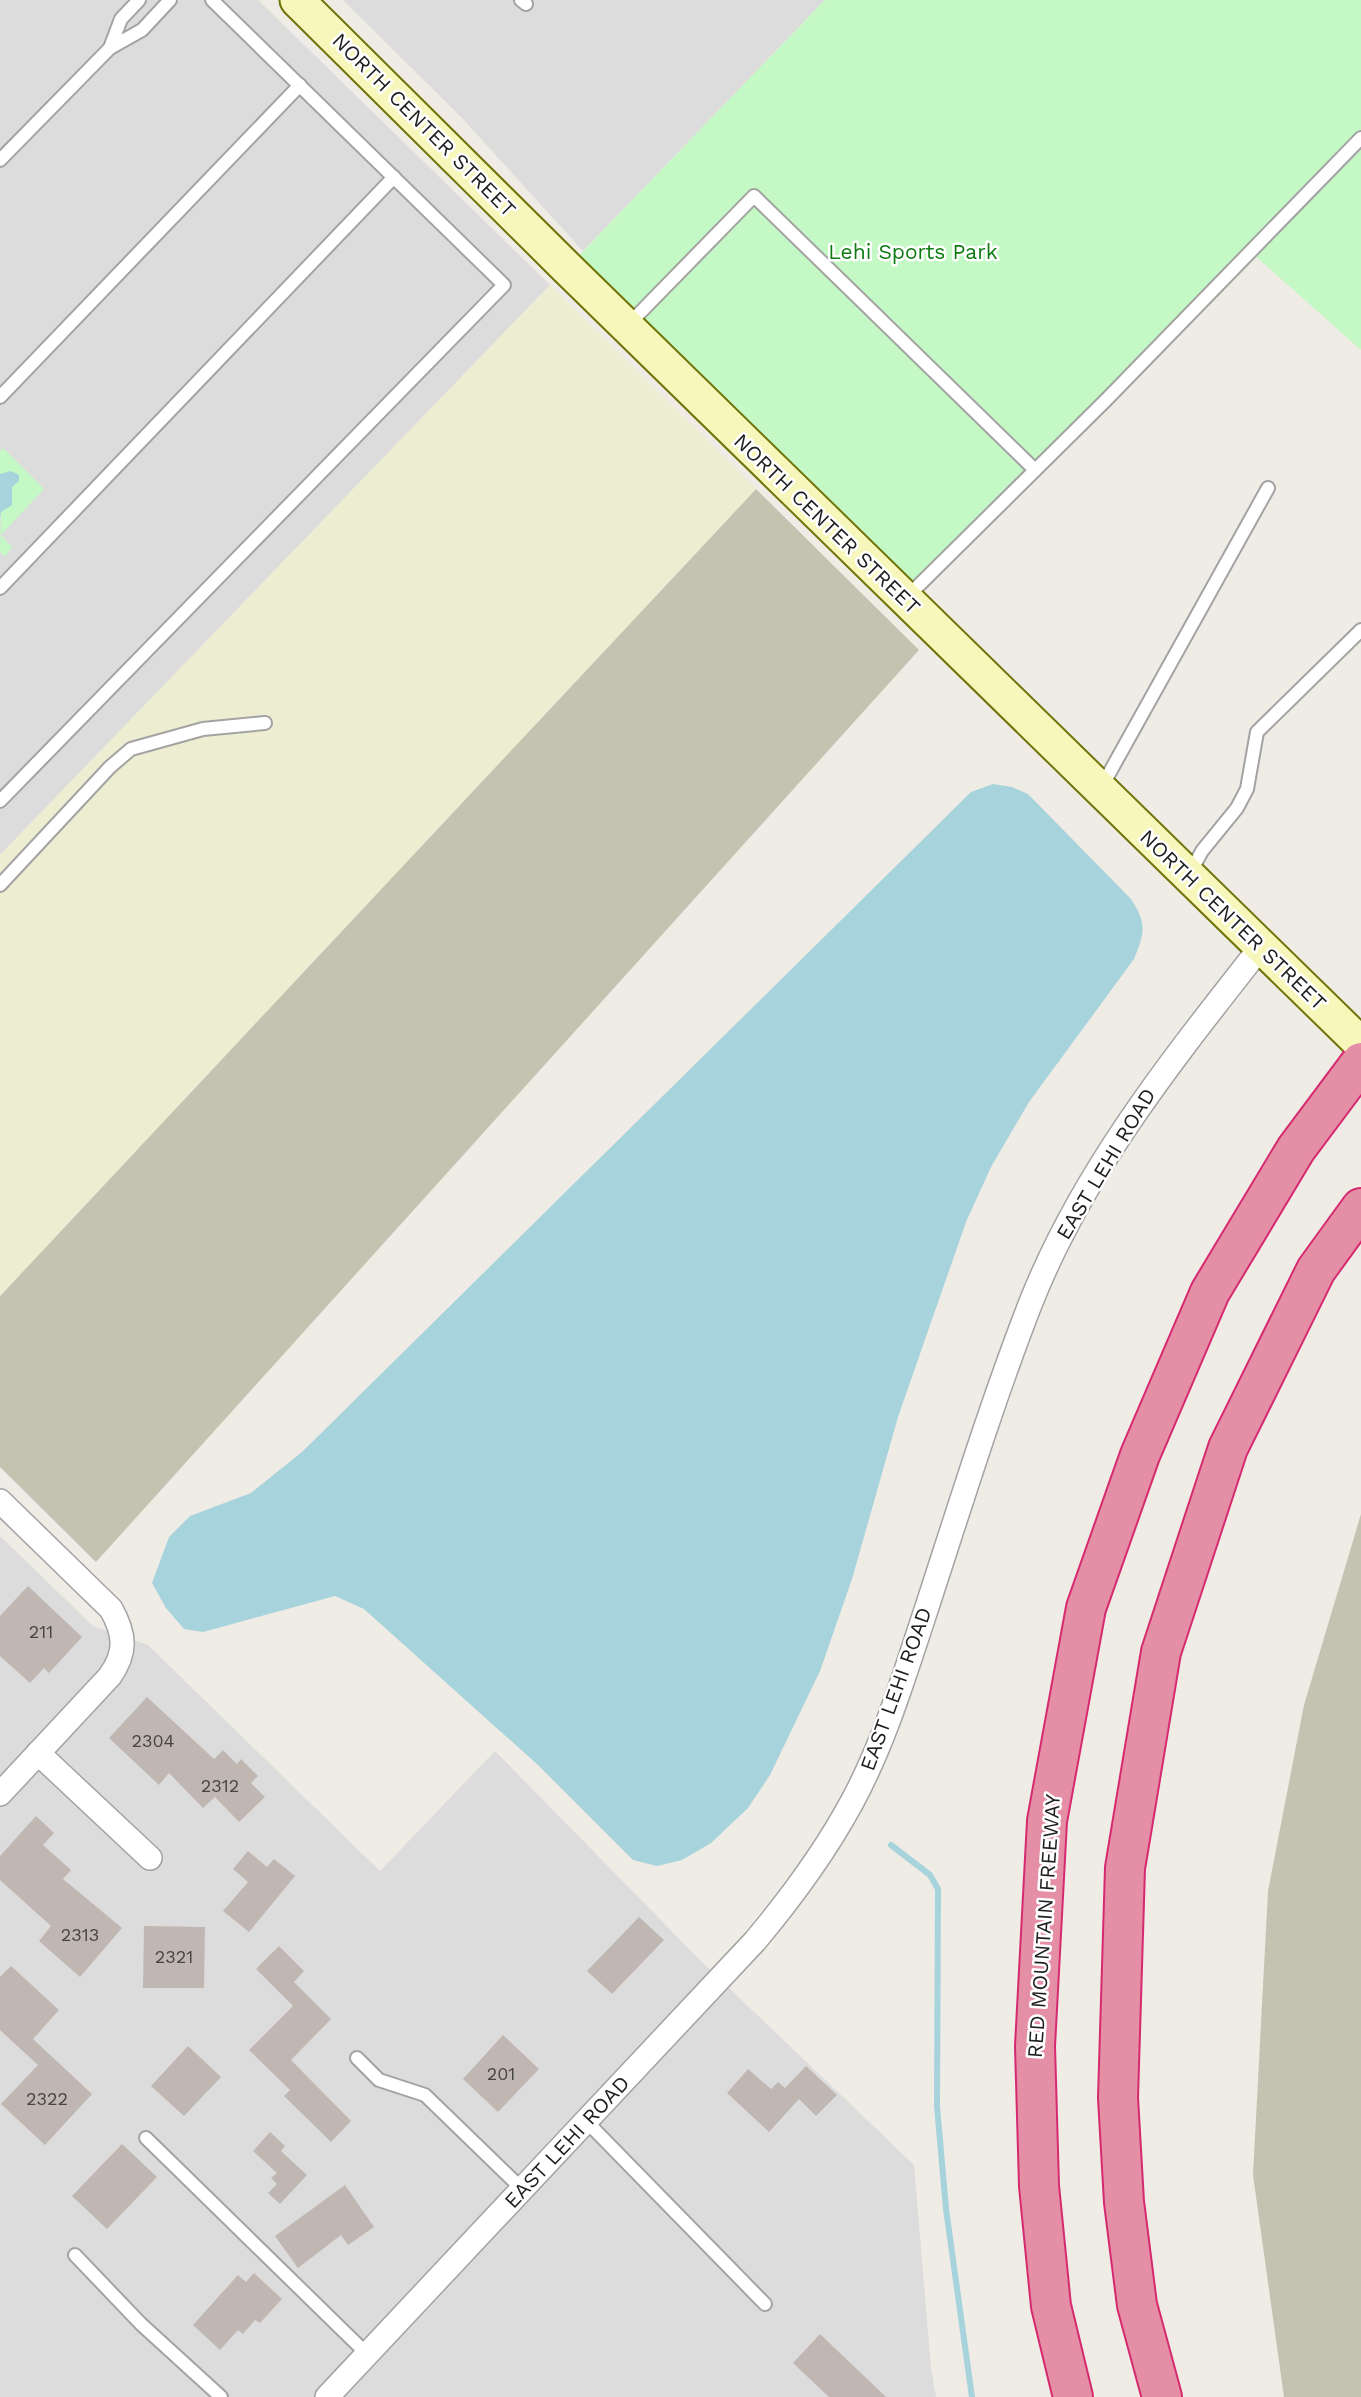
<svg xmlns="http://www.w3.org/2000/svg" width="1361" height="2397" viewBox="0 0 1361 2397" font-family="'Work Sans',sans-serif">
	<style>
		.residential { fill: #dddcdc }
		.construction { fill: #c4c2b1 }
		.farmland { fill: #ededd1 }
		.park { fill: #c4f8c4 }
		.water { fill: #a7d3dc }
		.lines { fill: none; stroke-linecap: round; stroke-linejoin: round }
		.stream { stroke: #a7d3dc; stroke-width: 6 }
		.building { fill: #c0b7b2 }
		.lane-casing { stroke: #a3a3a3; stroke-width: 16 }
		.street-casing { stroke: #a3a3a3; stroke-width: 26 }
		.secondary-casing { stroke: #6f7308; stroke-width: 37 }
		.highway-casing { stroke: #d62a70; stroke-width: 42 }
		.lane { stroke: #fff; stroke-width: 12 }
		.street { stroke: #fff; stroke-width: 23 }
		.secondary { stroke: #f8f7bb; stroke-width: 33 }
		.highway { stroke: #e48fa5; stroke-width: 38 }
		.labels { text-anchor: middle; stroke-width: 5; stroke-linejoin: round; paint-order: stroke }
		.number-label { font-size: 18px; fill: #474544 }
		.street-label { font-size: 21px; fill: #1f1f1f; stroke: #fff }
		.park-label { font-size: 21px; fill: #0f7b11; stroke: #fff }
	</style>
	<rect width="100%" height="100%" fill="#efebe5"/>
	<g class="residential">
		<polygon points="0,0 258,0 550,285 0,855"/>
		<polygon points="343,0 825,0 583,251 463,119"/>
		<polygon points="0,1536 93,1626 148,1645 380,1871 495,1751 703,1963 914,2165 931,2368 936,2397 0,2397"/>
	</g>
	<g class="construction">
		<polygon points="756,489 919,650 96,1562 0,1467 0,1296"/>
		<polygon points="1361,1514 1361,2397 1284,2397 1253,2175 1268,1891 1304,1705"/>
	</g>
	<polygon class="farmland" points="550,285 756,489 0,1296 0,855"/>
	<g class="park">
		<polygon points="825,0 1361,0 1361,350 1251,252 905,599 567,268"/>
		<polygon points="3,448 44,489 1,535 12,547 5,557 0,552 1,512 12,487 4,475 0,474 0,451"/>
	</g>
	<g class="water">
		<polygon points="11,471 19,475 19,481 12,487 12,505 1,512 0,518 0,474"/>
		<path d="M993,784l19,3 16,7 103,105c16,25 14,33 3,60l-105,143 -38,65 -25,55 -68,195 -46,162 -32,92 -50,104 -22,33 -37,35 -29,17 -25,6 -24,-6 -95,-95 -174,-156 -29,-13 -132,36 -19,-3 -18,-21 -14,-25 17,-46 21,-21 61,-23 51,-41 669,-660z"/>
	</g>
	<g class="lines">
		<polyline class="stream" points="891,1845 930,1875 938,1889 937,2106 946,2209 972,2397"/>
	</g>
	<g class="building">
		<polygon points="28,1586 82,1637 49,1673 44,1668 30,1683 0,1656 0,1616"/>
		<polygon points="147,1697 214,1759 223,1750 237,1764 241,1759 258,1776 251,1783 265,1797 239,1822 215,1797 203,1808 169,1773 159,1785 109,1738"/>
		<polygon points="36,1816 54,1833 43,1845 71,1870 63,1879 122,1928 80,1977 39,1941 51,1926 0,1880 0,1856"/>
		<polygon points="248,1851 267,1867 274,1859 295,1876 249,1932 223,1911 248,1882 233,1869"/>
		<polygon points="639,1917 664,1940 612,1994 587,1971"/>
		<polygon points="144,1926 205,1927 204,1988 143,1988"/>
		<polygon points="279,1946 304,1971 294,1982 331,2019 291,2060 351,2121 331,2142 284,2096 290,2090 249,2050 293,2006 256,1969"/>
		<polygon points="11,1966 59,2010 33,2039 92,2094 45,2145 1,2104 38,2065 0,2030 0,1977"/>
		<polygon points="503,2035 539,2069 498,2112 463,2079"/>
		<polygon points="188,2046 221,2077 184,2116 151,2086"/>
		<polygon points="806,2066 837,2095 816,2116 799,2099 769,2132 727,2093 748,2069 771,2089 778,2082 785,2088"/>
		<polygon points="270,2132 285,2146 281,2151 307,2175 280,2204 268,2193 277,2184 271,2178 277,2173 253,2151"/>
		<polygon points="122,2144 157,2177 107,2229 72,2196"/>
		<polygon points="345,2185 374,2227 348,2245 341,2235 298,2268 275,2236"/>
		<polygon points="254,2273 282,2299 260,2323 255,2320 243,2334 238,2330 220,2350 193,2325 238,2275 246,2282"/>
		<polygon points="820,2334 886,2397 829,2397 793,2363"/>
	</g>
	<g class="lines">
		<defs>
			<g id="lane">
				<polyline points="521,0 526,4"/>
				<polyline points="110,48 121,19 139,0"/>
				<polyline points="0,160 110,48 142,30 170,0"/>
				<polyline points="628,325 754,196 1035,470"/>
				<polyline points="0,397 300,85"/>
				<polyline points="0,588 394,177"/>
				<polyline points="907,597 1107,399 1361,138"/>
				<polyline points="1101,788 1268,488"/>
				<polyline points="0,801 504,285 212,0"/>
				<polyline points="1190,873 1202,851 1237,808 1247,789 1257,732 1361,630"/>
				<polyline points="0,885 110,767 131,749 203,729 265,723"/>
				<polyline points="357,2058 379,2080 425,2095 522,2189"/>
				<polyline points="586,2121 765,2304"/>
				<polyline points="146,2138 367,2354"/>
				<polyline points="75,2255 141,2324 221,2397"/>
			</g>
			<g id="street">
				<path d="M0,1501l111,108c14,25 16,43 -1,67l-110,118"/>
				<polyline points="38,1753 150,1858"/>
				<path d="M327,2397l428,-456c36,-43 70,-89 97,-139 33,-61 53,-129 75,-195 33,-101 65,-205 104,-305 53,-133 142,-243 229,-354"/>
			</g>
			<polyline id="secondary" points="297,0 567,268 1361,1044"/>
			<g id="highway">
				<polyline points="1073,2397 1051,2306 1039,2186 1035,2046 1047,1821 1086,1608 1140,1455 1210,1292 1296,1149 1361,1062"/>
				<polyline points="1162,2397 1137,2305 1124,2202 1118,2098 1125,1868 1161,1652 1228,1448 1316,1270 1361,1208"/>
			</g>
		</defs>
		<use href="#lane" class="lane-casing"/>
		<use href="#street" class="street-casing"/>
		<use href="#secondary" class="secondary-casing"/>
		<use href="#highway" class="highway-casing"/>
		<use href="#lane" class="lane"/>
		<use href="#street" class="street"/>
		<use href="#secondary" class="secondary"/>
		<use href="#highway" class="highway"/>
	</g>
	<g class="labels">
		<g class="number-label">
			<text x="41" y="1638">211</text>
			<text x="153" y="1747">2304</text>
			<text x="220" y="1792">2312</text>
			<text x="80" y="1941">2313</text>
			<text x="174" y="1963">2321</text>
			<text x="501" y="2080">201</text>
			<text x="47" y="2105">2322</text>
		</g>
		<g class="street-label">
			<text transform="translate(424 125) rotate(45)" y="7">NORTH CENTER STREET</text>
			<text transform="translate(827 524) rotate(44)" y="7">NORTH CENTER STREET</text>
			<text transform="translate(1233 920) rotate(44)" y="7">NORTH CENTER STREET</text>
			<text transform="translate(1106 1164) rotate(-59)" y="7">EAST LEHI ROAD</text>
			<text transform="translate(896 1689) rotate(-70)" y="7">EAST LEHI ROAD</text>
			<text transform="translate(1044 1926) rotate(-86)" y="7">RED MOUNTAIN FREEWAY</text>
			<text transform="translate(567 2142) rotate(-47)" y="7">EAST LEHI ROAD</text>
		</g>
		<g class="park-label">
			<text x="913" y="259">Lehi Sports Park</text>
		</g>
	</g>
</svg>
